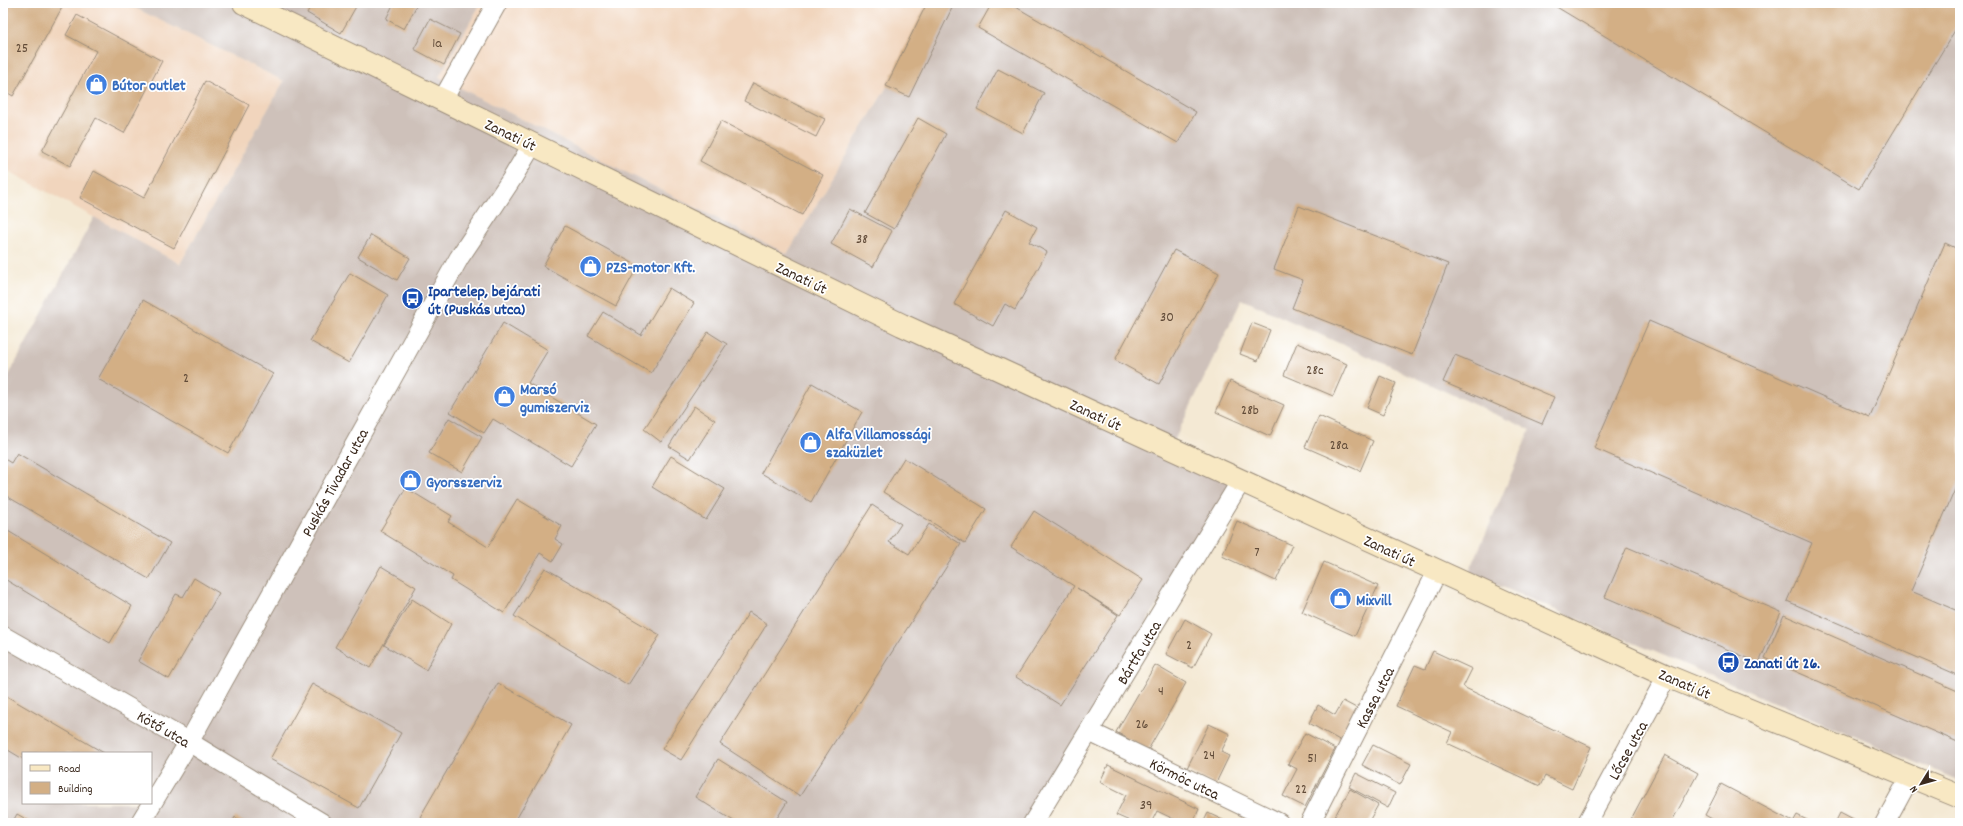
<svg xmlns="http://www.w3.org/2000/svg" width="1963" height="826" viewBox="0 0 1963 826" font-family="Dekko,sans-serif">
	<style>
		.built { fill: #f1d5bd }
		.industrial { fill: #cec1ba; fill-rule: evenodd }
		.building { fill: #d3af85 }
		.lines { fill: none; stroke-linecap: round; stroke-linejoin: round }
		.street-casing { stroke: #988a79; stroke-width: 21 }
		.secondary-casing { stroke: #988a79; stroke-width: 24 }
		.street { stroke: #fff; stroke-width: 19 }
		.secondary { stroke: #f8e8c3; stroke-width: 22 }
		.labels { text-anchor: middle; stroke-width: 3.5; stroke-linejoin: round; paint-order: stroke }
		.number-label { font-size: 14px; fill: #614b38 }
		.shop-label { font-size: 16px; font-weight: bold; fill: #366cbe; stroke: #fff; text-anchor: start }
		.street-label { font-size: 16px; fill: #3b2a1e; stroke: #fff }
		.transit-label { font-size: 16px; font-weight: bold; fill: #164399; stroke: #fff; text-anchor: start }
	</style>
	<rect width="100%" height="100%" fill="#fff"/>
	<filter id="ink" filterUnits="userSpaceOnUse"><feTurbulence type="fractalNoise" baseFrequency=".025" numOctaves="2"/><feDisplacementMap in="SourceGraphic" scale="8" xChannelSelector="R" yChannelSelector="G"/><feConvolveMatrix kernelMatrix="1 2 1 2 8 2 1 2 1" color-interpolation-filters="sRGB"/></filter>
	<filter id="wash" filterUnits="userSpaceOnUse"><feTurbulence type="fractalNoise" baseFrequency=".012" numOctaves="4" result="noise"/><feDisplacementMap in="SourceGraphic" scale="16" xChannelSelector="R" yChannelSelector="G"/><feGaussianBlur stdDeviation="0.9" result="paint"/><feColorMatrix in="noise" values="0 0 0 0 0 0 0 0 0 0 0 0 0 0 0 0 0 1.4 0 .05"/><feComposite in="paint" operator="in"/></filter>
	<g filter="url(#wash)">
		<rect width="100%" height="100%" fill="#f4e9d4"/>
		<g class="built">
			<polygon points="3,3 125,3 284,81 180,264 3,168"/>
			<polygon points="481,3 937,3 787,254 439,77"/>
		</g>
		<path class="industrial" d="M125,3h356l-42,74 348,177 150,-251h1023v778l-491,-208 61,-143 -288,-131 -69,144 64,31 -213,349h-1021v-437l91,-169 86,47 104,-183zM23,753h128v50h-128z"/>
		<g id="blocks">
			<g class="building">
				<polygon points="4,3 64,4 13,96 3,90"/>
				<polygon points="312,3 358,3 341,33 307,13"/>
				<polygon points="394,3 418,3 404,29 386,19"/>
				<polygon points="927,3 954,4 909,97 886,86"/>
				<polygon points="992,3 1009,3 1196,112 1178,143 978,28"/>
				<polygon points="1550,3 1960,3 1960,22 1859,189"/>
				<polygon points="77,15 162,61 124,133 96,118 70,166 42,151 96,51 66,35"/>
				<polygon points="430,19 460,34 444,65 414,49"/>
				<polygon points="998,69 1044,93 1023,133 977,109"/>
				<polygon points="205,81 249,105 174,248 80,198 94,171 144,198"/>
				<polygon points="753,83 825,119 816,137 744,101"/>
				<polygon points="918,118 946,134 894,229 865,213"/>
				<polygon points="721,121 823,175 802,215 700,161"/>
				<polygon points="1299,206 1448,264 1412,355 1292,308 1303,280 1274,269"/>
				<polygon points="850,209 892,231 873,267 831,244"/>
				<polygon points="1006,210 1037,227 1029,242 1047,252 1015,310 1005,304 993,326 954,304"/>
				<polygon points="565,226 638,266 616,306 543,266"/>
				<polygon points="371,235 410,258 397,280 358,257"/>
				<polygon points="1945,243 1960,250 1960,478 1911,591 1960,612 1960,676 1787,601 1812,543 1594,448 1649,321 1870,417"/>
				<polygon points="1174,250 1219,273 1159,384 1115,360"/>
				<polygon points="350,273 388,295 349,363 310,341"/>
				<polygon points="669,288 694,303 651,373 588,336 603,312 641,335"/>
				<polygon points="143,300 273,374 228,453 98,379"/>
				<polygon points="503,323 548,350 528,383 596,424 571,466 493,419 484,433 450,412"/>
				<polygon points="1252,323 1270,330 1258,361 1240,354"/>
				<polygon points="708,332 727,344 661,442 644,429"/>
				<polygon points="1297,343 1347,364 1333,396 1284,375"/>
				<polygon points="1455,355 1554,397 1542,424 1443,382"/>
				<polygon points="1380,376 1396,383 1383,415 1367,408"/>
				<polygon points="1230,381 1284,405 1270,436 1216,412"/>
				<polygon points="812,383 862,412 811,502 761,473"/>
				<polygon points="694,406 715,420 690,459 669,446"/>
				<polygon points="1319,416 1373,441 1360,471 1305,447"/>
				<polygon points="449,418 482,437 462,472 429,453"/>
				<polygon points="17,453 170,543 149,579 3,494 3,458 11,463"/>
				<polygon points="671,456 725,489 706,520 652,487"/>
				<polygon points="904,458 986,509 965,543 883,492"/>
				<polygon points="406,488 452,516 448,522 488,547 517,499 562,526 555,539 563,544 553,561 540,553 504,613 451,580 453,576 380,531"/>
				<polygon points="872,505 901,524 889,542 909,554 929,524 961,544 800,796 720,744"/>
				<polygon points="1034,511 1143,580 1120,615 1077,588 1118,615 1060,705 1016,677 1074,586 1011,547"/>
				<polygon points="1237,521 1292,545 1276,581 1222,556"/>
				<polygon points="3,528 132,606 110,643 3,578"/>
				<polygon points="1627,547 1781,612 1759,663 1605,597"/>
				<polygon points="1324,562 1378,586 1355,636 1302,612"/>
				<polygon points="381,566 416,587 370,668 335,647"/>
				<polygon points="545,568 660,635 628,685 514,616"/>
				<polygon points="194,578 219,593 169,679 138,661 176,594 183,597"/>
				<polygon points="412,599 451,624 426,670 384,645"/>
				<polygon points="749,612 767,624 681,760 662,749"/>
				<polygon points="1784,615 1960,692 1960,743 1765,658"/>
				<polygon points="1185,619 1211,634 1193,668 1166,654"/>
				<polygon points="1433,651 1472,669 1463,687 1591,747 1572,789 1545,776 1540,786 1447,743 1452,732 1396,706 1415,665 1425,669"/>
				<polygon points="1155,665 1186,683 1148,750 1116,732"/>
				<polygon points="498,683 571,725 514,823 431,823 420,817"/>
				<polygon points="312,684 401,733 359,808 270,759"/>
				<polygon points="3,694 104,753 23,753 23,759 3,747"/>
				<polygon points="1343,701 1360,710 1343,742 1309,723 1318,705 1335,715"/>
				<polygon points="1209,724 1230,734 1221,752 1229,756 1215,785 1186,770"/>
				<polygon points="1305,733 1335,749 1305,807 1283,796 1297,769 1288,764"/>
				<polygon points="1373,745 1411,764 1400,785 1362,765"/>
				<polygon points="1665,755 1698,773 1671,823 1629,823"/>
				<polygon points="718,759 787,802 774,823 737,823 695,797"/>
				<polygon points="1108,765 1199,809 1193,823 1182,823 1157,811 1151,823 1134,823 1116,815 1126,795 1100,782"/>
				<polygon points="1356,773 1395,793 1388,808 1349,787"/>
				<polygon points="1721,784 1793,822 1797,815 1813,823 1719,823 1705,815"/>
				<polygon points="1350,789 1378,805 1368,823 1331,823"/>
				<polygon points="1208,813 1229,823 1203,823"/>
				<polygon points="1840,813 1859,823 1835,823"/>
				<polygon points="17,814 33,823 12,823"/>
				<polygon points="235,817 245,823 232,823"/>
			</g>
		</g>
	</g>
	<g filter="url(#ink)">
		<use href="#blocks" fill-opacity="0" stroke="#988a79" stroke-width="1"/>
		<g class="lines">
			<defs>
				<g id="street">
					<polyline points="442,101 497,3"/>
					<polyline points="3,636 189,742 322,823"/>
					<polyline points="1090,732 1279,823"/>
					<polyline points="140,823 189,742 459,258 513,177 532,145"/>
					<polyline points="1033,823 1241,481"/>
					<polyline points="1310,823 1437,572"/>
					<polyline points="1587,823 1667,676"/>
					<polyline points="1885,823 1910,777"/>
				</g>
				<polyline id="secondary" points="244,3 902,325 1667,676 1960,797"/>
			</defs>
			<use href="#street" class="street-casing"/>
			<use href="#secondary" class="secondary-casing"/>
			<use href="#street" class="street"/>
			<use href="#secondary" class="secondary"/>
		</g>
	</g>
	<defs>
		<symbol id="shop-disc" viewBox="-11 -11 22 22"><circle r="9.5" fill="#3f7fe0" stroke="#fff"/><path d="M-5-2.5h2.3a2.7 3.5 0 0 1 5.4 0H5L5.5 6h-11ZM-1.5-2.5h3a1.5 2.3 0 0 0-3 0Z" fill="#fff"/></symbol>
		<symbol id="bus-disc" viewBox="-11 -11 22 22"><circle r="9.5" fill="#1a4fb4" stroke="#fff"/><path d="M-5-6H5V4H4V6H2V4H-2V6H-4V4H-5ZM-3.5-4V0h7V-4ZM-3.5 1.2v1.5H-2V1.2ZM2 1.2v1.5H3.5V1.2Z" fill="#fff"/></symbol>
	</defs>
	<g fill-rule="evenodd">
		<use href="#shop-disc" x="84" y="72" width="25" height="25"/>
		<use href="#shop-disc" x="578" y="254" width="25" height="25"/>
		<use href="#bus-disc" x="400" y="286" width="25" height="25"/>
		<use href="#shop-disc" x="492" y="384" width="25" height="25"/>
		<use href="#shop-disc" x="798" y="430" width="25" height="25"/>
		<use href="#shop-disc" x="398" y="468" width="25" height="25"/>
		<use href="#shop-disc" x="1328" y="586" width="25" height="25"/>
		<use href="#bus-disc" x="1716" y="650" width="25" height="25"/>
	</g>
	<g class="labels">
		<g class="number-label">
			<text x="437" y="47">1a</text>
			<text x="22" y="52">25</text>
			<text x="862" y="243">38</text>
			<text x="1167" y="321">30</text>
			<text x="1315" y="374">28c</text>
			<text x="186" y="382">2</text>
			<text x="1250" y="414">28b</text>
			<text x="1339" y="449">28a</text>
			<text x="1257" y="556">7</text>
			<text x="1189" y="649">2</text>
			<text x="1161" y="695">4</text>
			<text x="1142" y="728">26</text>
			<text x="1209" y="759">24</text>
			<text x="1312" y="762">51</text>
			<text x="1301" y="793">22</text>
			<text x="1146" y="809">39</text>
		</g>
		<g class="shop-label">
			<text x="112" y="90">Bútor outlet</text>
			<text x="606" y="272">PZS-motor Kft.</text>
			<text x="520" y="394">Marsó<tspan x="520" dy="18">gumiszerviz</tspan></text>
			<text x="826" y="439">Alfa Villamossági<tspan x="826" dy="18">szaküzlet</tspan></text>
			<text x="426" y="487">Gyorsszerviz</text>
			<text x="1356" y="605">Mixvill</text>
		</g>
		<g class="street-label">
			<text transform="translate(511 134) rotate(26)" y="6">Zanati út</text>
			<text transform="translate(802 277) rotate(26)" y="6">Zanati út</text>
			<text transform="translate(1096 414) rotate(25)" y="6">Zanati út</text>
			<text transform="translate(334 482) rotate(-61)" y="6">Puskás Tivadar utca</text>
			<text transform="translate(1390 550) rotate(25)" y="6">Zanati út</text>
			<text transform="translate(1138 652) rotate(-59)" y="6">Bártfa utca</text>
			<text transform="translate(1685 683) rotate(23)" y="6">Zanati út</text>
			<text transform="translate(1374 697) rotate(-63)" y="6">Kassa utca</text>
			<text transform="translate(164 728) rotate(30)" y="6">Kötő utca</text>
			<text transform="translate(1627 750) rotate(-61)" y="6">Lőcse utca</text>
			<text transform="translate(1185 778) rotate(26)" y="6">Körmöc utca</text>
		</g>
		<g class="transit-label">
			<text x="428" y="296">Ipartelep, bejárati<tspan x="428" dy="18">út (Puskás utca)</tspan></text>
			<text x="1744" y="668">Zanati út 26.</text>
		</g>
	</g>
	<rect width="1963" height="826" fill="none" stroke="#fff" stroke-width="16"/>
	<rect x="22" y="752" width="130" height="52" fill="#ffffff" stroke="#b1aaa5"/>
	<rect x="30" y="765" width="20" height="6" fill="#f8e8c3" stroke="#b1aaa5"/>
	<text x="58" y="772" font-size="12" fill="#3b2a1e">Road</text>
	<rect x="30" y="782" width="20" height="12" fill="#d3af85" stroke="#b1aaa5"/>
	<text x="58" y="792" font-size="12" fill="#3b2a1e">Building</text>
	<g transform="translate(1921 784) rotate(233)" stroke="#ffffff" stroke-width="3" paint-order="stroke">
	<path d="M0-3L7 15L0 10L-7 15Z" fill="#3b2a1e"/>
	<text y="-6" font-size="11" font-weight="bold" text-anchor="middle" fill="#3b2a1e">N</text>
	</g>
</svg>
